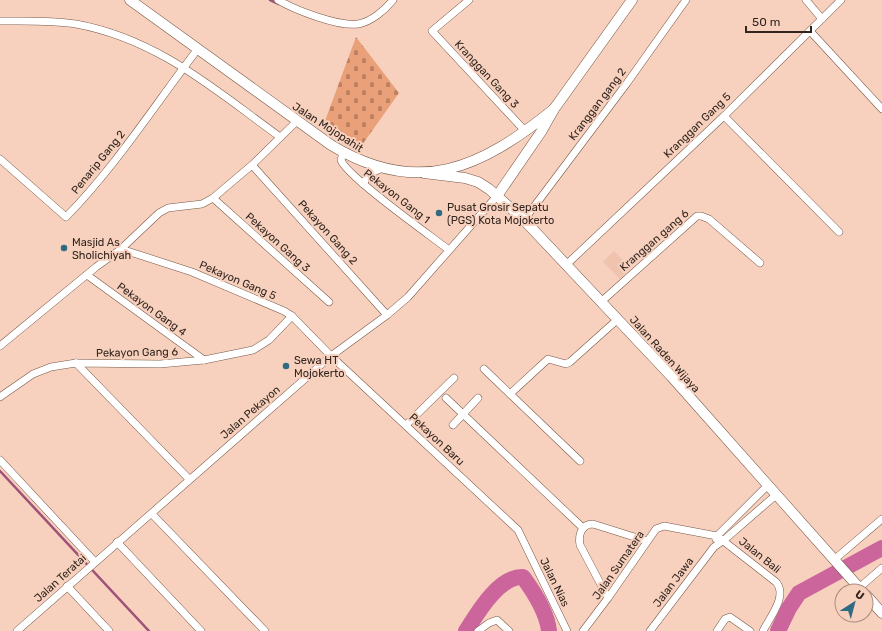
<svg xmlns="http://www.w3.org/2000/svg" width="882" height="631" viewBox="0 0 882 631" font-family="Rubik,sans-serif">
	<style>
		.built { fill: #efc3ad }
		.cemetery { fill: url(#cemetery-stones) }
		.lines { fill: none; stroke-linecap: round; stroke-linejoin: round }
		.stream { stroke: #9f5277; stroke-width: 2.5 }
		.river { stroke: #cd659d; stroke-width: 16 }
		.minor-casing { stroke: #775746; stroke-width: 8 }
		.secondary-casing { stroke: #775746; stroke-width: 11 }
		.minor { stroke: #fff; stroke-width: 7 }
		.secondary { stroke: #fff; stroke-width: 10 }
		.poi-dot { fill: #306b83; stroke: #f7d1be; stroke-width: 1.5 }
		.labels { text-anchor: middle; stroke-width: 4; stroke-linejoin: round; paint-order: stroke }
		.street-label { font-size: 11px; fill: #33251e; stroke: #f7d1be }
		.poi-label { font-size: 11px; fill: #33251e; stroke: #f7d1be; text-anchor: start }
	</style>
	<defs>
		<pattern id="cemetery-stones" width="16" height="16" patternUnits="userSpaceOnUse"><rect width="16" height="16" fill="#eaa079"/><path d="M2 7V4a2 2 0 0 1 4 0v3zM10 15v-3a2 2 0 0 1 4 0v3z" fill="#be8263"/></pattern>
	</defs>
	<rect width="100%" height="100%" fill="#f7d1be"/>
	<polygon class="built" points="614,251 630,268 620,279 603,262"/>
	<polygon class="cemetery" points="356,37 399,93 357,152 322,129"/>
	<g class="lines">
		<g class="stream">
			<polyline points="270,0 279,4"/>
			<polyline points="0,471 149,631"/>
		</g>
		<g class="river">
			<path d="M466,631c12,-19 33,-55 57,-54 11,15 24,35 26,54"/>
			<polyline points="778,631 789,608 799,593 882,548"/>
		</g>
		<defs>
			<g id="minor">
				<path d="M278,0c17,10 61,27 80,24 13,-2 27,-14 35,-24"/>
				<polyline points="469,0 432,31 526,132"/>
				<polyline points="806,0 822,19"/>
				<path d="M0,21c25,0 51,-1 76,3 82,15 139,66 204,113"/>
				<polyline points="810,31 882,109"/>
				<polyline points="724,116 839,232"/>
				<path d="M343,153l-2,7c5,16 90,76 108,90"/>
				<path d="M0,159l66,58c50,-51 88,-111 131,-167"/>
				<polyline points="252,165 387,315"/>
				<polyline points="363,184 369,174 380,169"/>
				<polyline points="213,198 329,302"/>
				<polyline points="524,220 627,83 686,0"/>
				<polyline points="121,249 192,272 284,311 292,316 331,356 518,530 567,631"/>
				<polyline points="566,265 724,116 841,0"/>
				<polyline points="87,275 204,360"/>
				<polyline points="602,301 697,216 701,216 709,219 760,263"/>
				<polyline points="0,346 96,267 121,249 159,213 168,208 202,204 213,198 252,165 296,122"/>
				<polyline points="76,363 189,479"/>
				<polyline points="484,369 580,461"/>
				<polyline points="510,394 548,359 566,364 570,362 618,319"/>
				<polyline points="0,397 33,374 51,367 76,363 160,364 204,360 253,350 269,340 292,316"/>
				<polyline points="446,398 583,528"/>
				<polyline points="406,425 454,378"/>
				<polyline points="453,425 478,398"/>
				<polyline points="0,460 95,562"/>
				<polyline points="152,514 265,631"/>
				<polyline points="716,539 717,536 767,486"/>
				<polyline points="117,542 201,631"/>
				<polyline points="835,559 882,519"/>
				<polyline points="67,586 109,631"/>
				<polyline points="859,588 882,568"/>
				<path d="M608,598l-28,-53c-2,-11 2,-21 13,-21l54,17"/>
				<polyline points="17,631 331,356 387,315 408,297 497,196"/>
				<polyline points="478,631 489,623 497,620 509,631"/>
				<path d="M583,631l25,-33 48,-69 8,-3 53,10 59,46c12,14 -6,35 -13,49"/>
				<polyline points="650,631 714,547 724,540 776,495"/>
				<polyline points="717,631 725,619 730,617 750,631"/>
			</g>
			<g id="secondary">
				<path d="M130,0l201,145c87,53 150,23 223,-36"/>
				<polyline points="424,173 465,178 478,182 489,189 524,220 671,376 862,591"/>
				<polyline points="497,196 541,132 554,109 632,0"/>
				<polyline points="866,595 882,613"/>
			</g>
		</defs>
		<use href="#minor" class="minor-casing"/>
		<use href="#secondary" class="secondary-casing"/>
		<use href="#minor" class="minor"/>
		<use href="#secondary" class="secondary"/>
	</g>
	<g class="poi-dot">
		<circle cx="439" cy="213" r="4"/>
		<circle cx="64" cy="248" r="4"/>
		<circle cx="286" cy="366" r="4"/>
	</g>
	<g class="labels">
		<g class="street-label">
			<text transform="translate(487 74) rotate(47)" y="4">Kranggan Gang 3</text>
			<text transform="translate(597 104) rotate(-53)" y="4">Kranggan gang 2</text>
			<text transform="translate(697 125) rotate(-44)" y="4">Kranggan Gang 5</text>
			<text transform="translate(328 127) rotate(33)" y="4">Jalan Mojopahit</text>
			<text transform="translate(98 162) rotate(-51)" y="4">Penarip Gang 2</text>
			<text transform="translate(397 196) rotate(38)" y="4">Pekayon Gang 1</text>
			<text transform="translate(328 232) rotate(48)" y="4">Pekayon Gang 2</text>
			<text transform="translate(654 240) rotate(-41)" y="4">Kranggan gang 6</text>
			<text transform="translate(278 242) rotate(42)" y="4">Pekayon Gang 3</text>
			<text transform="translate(238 280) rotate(23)" y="4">Pekayon Gang 5</text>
			<text transform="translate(152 309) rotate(36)" y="4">Pekayon Gang 4</text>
			<text transform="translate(137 352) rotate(-1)" y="4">Pekayon Gang 6</text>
			<text transform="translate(665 354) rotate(48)" y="4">Jalan Raden Wijaya</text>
			<text transform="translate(250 412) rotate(-41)" y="4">Jalan Pekayon</text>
			<text transform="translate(437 439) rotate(43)" y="4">Pekayon Baru</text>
			<text transform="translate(760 555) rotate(39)" y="4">Jalan Bali</text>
			<text transform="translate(618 565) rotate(-55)" y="4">Jalan Sumatera</text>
			<text transform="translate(60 578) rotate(-42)" y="4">Jalan Teratai</text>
			<text transform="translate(555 582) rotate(64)" y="4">Jalan Nias</text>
			<text transform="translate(673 582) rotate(-53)" y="4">Jalan Jawa</text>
		</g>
		<g class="poi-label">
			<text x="447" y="211">Pusat Grosir Sepatu<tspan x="447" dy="13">(PGS) Kota Mojokerto</tspan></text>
			<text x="72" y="246">Masjid As<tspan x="72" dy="13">Sholichiyah</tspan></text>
			<text x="294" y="364">Sewa HT<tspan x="294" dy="13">Mojokerto</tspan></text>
		</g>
	</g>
	<g transform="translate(854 603) rotate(36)"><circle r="19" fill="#f7d1be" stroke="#a98c7e"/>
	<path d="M0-3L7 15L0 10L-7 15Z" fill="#306b83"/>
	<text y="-6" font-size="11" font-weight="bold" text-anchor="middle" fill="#33251e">U</text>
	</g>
	<path d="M746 26v6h65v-6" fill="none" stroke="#33251e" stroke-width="2"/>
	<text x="752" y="26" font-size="12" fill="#33251e" stroke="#f7d1be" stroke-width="3" paint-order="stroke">50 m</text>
</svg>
